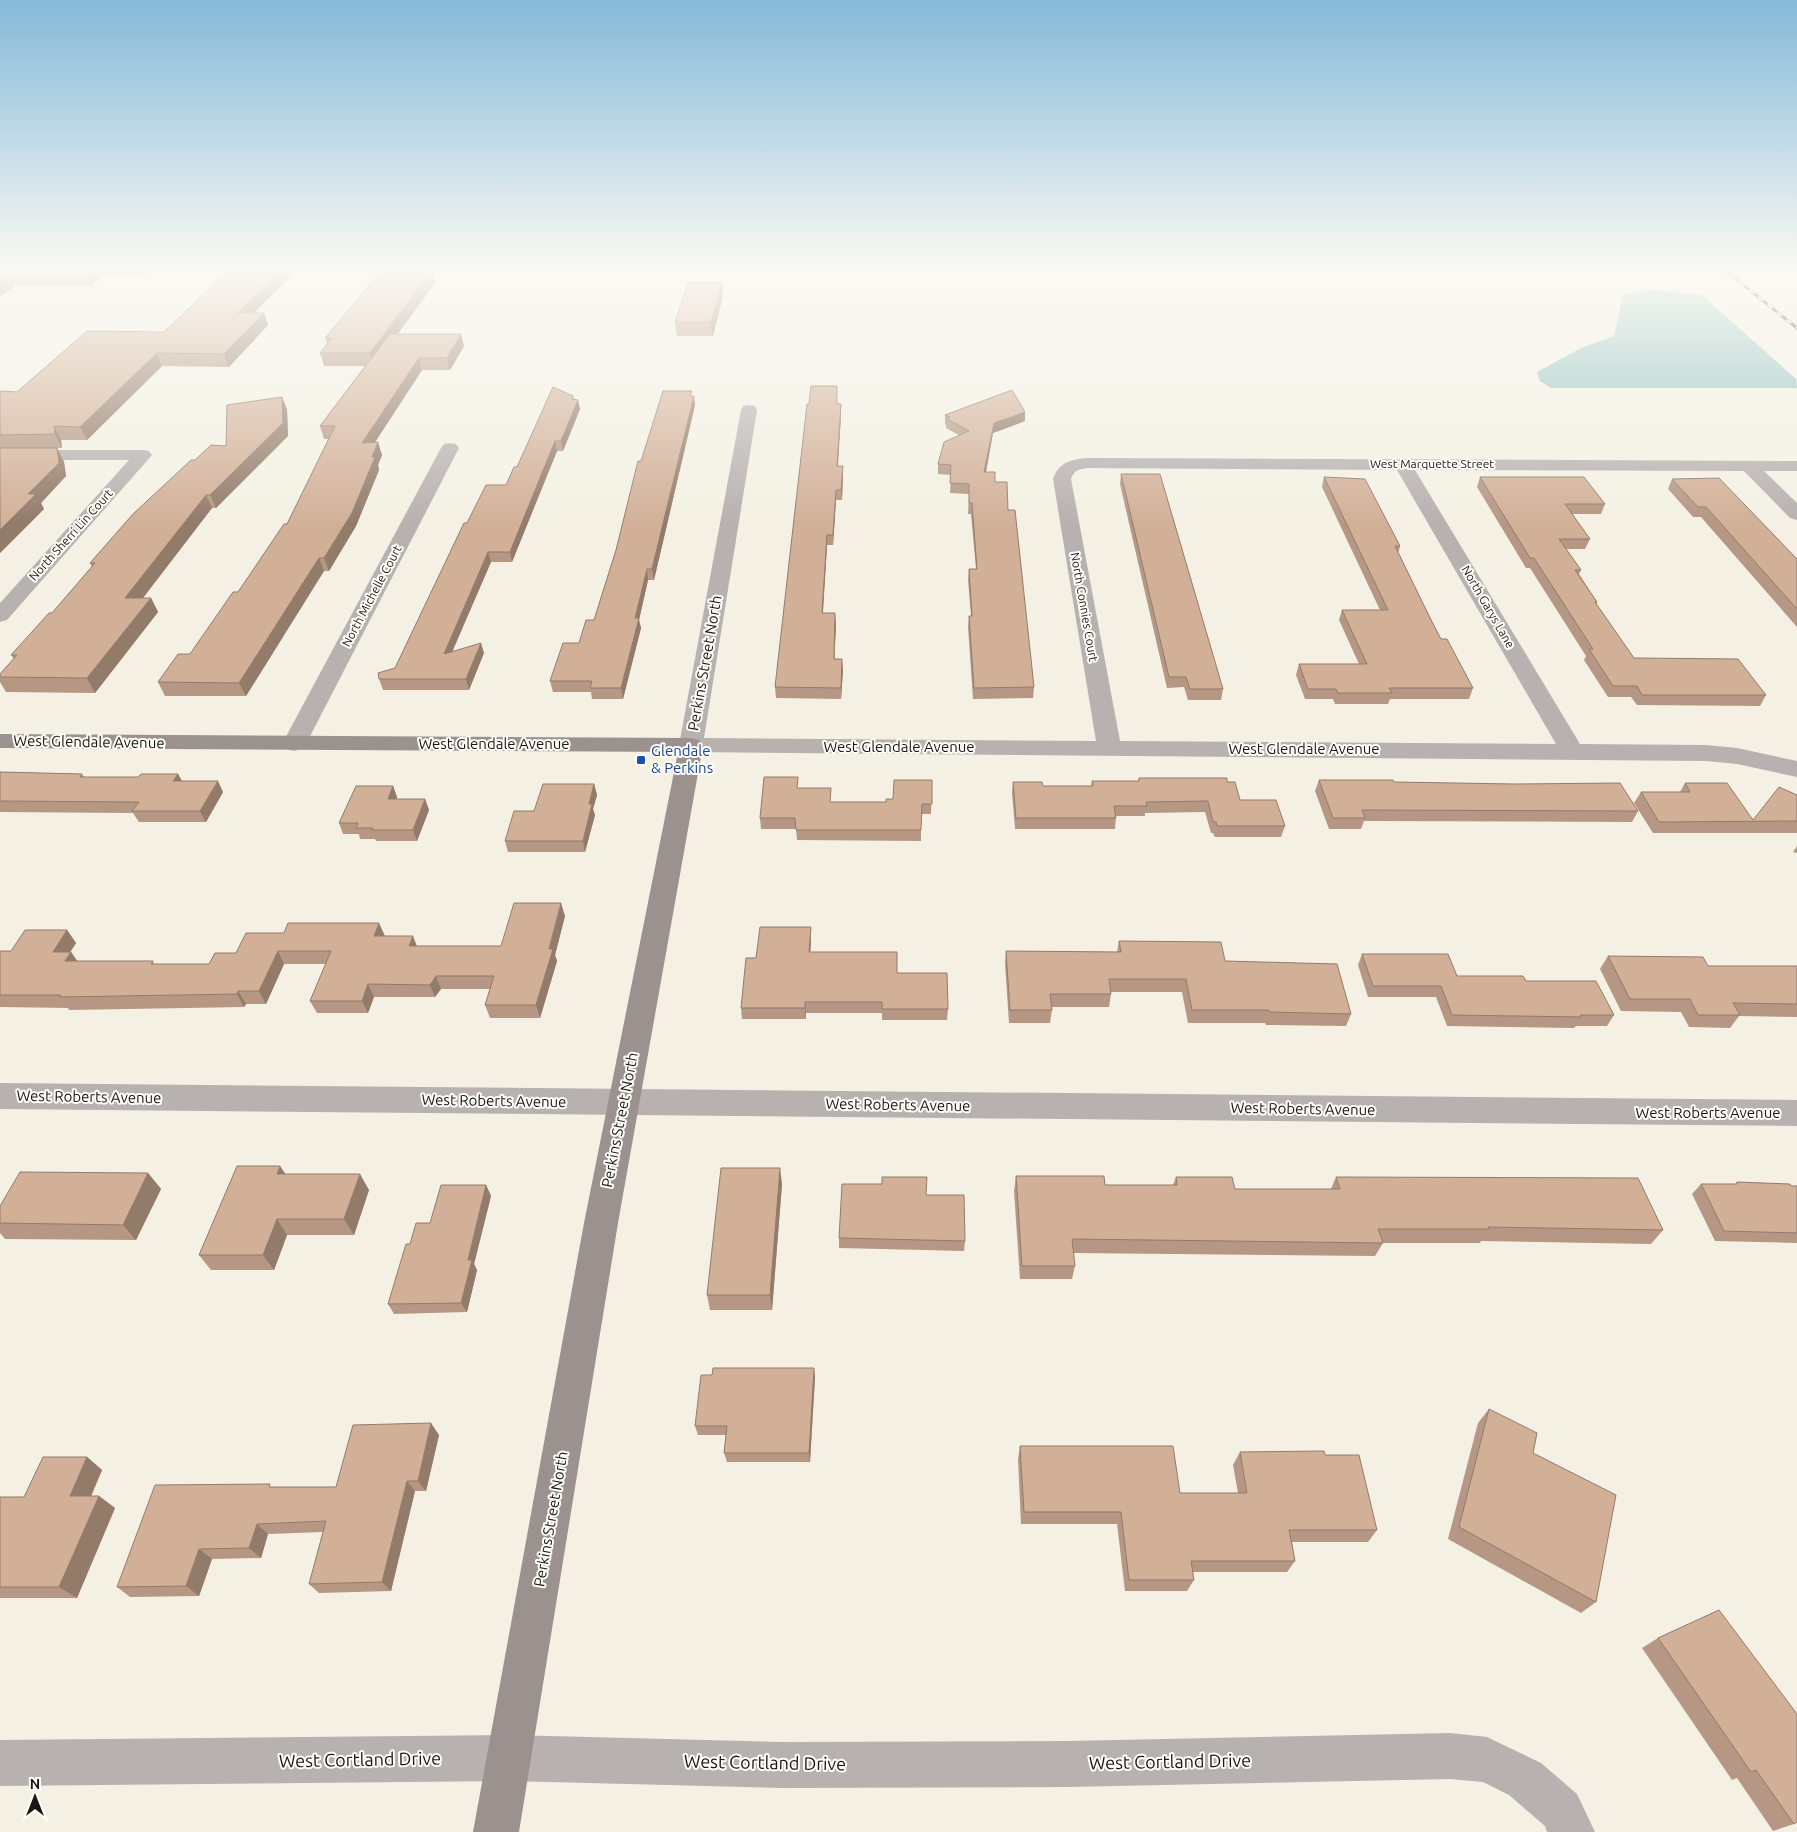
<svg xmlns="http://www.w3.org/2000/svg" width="1797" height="1832" viewBox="0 0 1797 1832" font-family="Ubuntu,sans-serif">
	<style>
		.water { fill: #8fc0c2 }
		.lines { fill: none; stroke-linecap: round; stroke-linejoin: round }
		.street { fill: #b7b1b0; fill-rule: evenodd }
		.secondary { fill: #9b9290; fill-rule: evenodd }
		.rail-casing { stroke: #302e29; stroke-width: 3 }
		.rail { stroke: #fffef9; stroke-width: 2; stroke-dasharray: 6; stroke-linecap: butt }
		.wall { fill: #b59783 }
		.shaded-wall { fill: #937b6a }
		.building { fill: #d2b098; stroke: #937b6a }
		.transit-dot { fill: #1a4fb4; stroke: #fffef9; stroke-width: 2 }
		.labels { text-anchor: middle; stroke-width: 4; stroke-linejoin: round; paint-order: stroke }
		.far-street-label { font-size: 12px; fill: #181713; stroke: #fffef9 }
		.street-label { font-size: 15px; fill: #181713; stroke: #fffef9 }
		.transit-label { font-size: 15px; fill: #164399; stroke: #fffef9; text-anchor: start }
		.near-street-label { font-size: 18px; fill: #181713; stroke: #fffef9 }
	</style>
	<rect width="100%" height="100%" fill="#f4f1e4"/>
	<polygon class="water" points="1651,290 1702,295 1796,379 1797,388 1551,388 1540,381 1537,372 1581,348 1614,336 1623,295"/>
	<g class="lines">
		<g class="street">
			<path d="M749,405l6,1 2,4 -53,328 392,3 -43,-262c6,-19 23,-21 41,-21l703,3v10h-33l33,32v17l-7,-2 -46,-47 -329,-1 165,274 126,1 31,3 60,13v16l-60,-13 -31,-3 -1015,-9 -8,-2 -4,-5 62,-335 2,-4zM1088,468l309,2 159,274 -436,-3 -49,-262c3,-9 8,-10 17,-11z"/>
			<polygon points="450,443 456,444 459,448 306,744 302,749 294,751 286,749 282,744 441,448 444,444"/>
			<polygon points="0,450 143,450 149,451 152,455 7,620 0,622 0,603 129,460 0,460"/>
			<polygon points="0,1083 1797,1100 1797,1126 0,1109"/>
			<polygon points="1450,1733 1487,1737 1541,1763 1577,1794 1595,1832 1547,1832 1545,1826 1509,1795 1483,1782 1450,1779 1068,1787 781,1788 510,1781 0,1786 0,1740 510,1735 781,1742 1068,1741"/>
		</g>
		<polygon class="secondary" points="0,734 691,738 699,740 703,745 618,1223 519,1832 473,1832 584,1223 678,752 0,748"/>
		<defs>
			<polyline id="rail" points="1721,267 1797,328"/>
		</defs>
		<use href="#rail" class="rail-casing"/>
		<use href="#rail" class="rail"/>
	</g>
	<g class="wall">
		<polygon points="0,267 154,267 141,277 103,277 91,286 15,286 0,297"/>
		<polygon points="294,273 254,313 264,313 268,325 229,367 162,366 87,440 61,440 62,448 57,448 64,462 66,476 41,503 44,509 0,553 0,391 17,392 164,332"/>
		<polygon points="436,282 397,334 464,346 450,370 422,370 375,442 382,455 378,465 379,470 356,526 329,571 324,571 246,696 165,696 158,682 190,654 238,592 287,524 329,439 324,439 320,426 365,366 324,366 320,353 327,344 325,338"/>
		<polygon points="722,283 723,296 713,336 677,336 675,322"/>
		<polygon points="573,396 574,400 580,409 563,451 557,451 512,562 491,562 452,651 484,653 469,690 383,690 379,679 395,668 467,523 506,485 517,467"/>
		<polygon points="692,396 695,405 654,580 648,580 639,620 641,628 623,699 592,699 591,692 553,692 550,681 579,643 594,620 616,550 641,461"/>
		<polygon points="282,397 287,410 288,436 216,508 212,508 143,598 151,598 158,612 95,693 6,692 0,682 0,674 14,659 11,655 52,613 92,567 90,563 195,460 226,446"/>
		<polygon points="837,404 841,404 841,414 838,466 843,466 843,476 842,500 836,500 833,545 827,545 823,613 836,624 834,659 843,670 841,699 776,698 775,687"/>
		<polygon points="945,415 1025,421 993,433 986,472 995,482 1008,510 1034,687 1033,698 973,699 968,627 969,616 971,616 968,580 969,569 976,569 971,514 968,514 969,494 950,493 951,475 938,474 938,464 959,435 946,428 946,425 945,424"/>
		<polygon points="1121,474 1223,689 1221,700 1188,700 1184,687 1167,688 1120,484"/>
		<polygon points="1324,477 1400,546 1398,554 1441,639 1473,688 1469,699 1390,699 1388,704 1335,704 1333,699 1305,699 1296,675 1299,664 1359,664 1339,620 1342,610 1380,610 1322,487"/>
		<polygon points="1480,477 1605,504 1601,514 1572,514 1590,539 1585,549 1566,549 1581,570 1579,574 1597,602 1596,604 1634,658 1766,695 1760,706 1637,705 1631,697 1608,697 1584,660 1586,656 1530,568 1526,568 1477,487"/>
		<polygon points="1672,479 1797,559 1797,627 1701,517 1693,517 1668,489"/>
		<polygon points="0,772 82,774 84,777 138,777 178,774 182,781 223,792 206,822 139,822 133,813 0,812"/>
		<polygon points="1139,778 1227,782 1240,800 1285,826 1281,837 1215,837 1213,833 1211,833 1205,812 1145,813 1145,816 1116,816 1115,829 1015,829 1012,793 1013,782 1043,786 1091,786 1092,781 1138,781"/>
		<polygon points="932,780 931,814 921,814 921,841 797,840 796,829 761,829 760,818 799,788 831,802 886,802"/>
		<polygon points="1319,780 1394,782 1638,811 1632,822 1364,821 1361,829 1329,829 1315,791"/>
		<polygon points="1685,783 1753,820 1797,795 1797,833 1653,833 1634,803 1641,792 1680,792"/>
		<polygon points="594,784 597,795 593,809 595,815 585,852 508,852 505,841 534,811"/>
		<polygon points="393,786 397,797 397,799 425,799 429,810 417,841 376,841 375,839 360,839 359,834 343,834 339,823"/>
		<polygon points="1797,846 1797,853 1793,852"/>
		<polygon points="565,916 555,955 557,961 540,1018 490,1018 485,1005 490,989 441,989 435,997 374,997 368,1013 317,1013 310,1001 326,964 284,964 266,1004 246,1004 244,1007 69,1010 68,1008 0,1007 0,951 11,951 67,930 76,943 70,952 71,952 77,961 153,961 154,964 209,964 236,953 385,936 417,946 501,946"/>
		<polygon points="811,938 810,952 897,973 948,1009 947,1020 882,1020 882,1013 806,1013 806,1019 742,1019 741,1008 756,958"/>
		<polygon points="1119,941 1225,961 1351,1014 1346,1026 1266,1025 1265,1023 1188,1023 1182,992 1111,992 1111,994 1109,1007 1052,1007 1052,1010 1050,1023 1009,1023 1005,964 1006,951 1117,952"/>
		<polygon points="1362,954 1457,976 1526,981 1614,1015 1607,1026 1576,1026 1574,1028 1447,1026 1436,997 1368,997 1358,965"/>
		<polygon points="1608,956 1708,966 1797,966 1797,1017 1739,1016 1730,1028 1689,1027 1681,1012 1621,1011 1600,969"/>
		<polygon points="148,1173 161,1189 136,1240 5,1239 0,1233 0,1206"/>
		<polygon points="286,1174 369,1190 354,1235 287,1235 274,1270 211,1270 199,1255"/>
		<polygon points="1016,1176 1105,1185 1173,1185 1176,1177 1235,1189 1331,1189 1336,1177 1663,1230 1651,1244 1481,1241 1480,1243 1383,1243 1375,1256 1073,1253 1075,1266 1072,1279 1020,1279 1014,1191"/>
		<polygon points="1737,1182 1797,1186 1797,1243 1715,1241 1692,1194 1701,1184 1735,1184"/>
		<polygon points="782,1184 772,1310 710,1310 707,1295"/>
		<polygon points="486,1185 491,1196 474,1264 477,1270 467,1312 394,1314 388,1304 410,1244 430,1223"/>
		<polygon points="926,1195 965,1241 964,1251 839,1248 839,1238"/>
		<polygon points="712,1375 815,1377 810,1462 727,1462 724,1453 726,1435 698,1435 695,1426"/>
		<polygon points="1489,1409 1533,1453 1596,1602 1581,1613 1448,1539 1478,1423"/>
		<polygon points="439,1435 426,1491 415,1491 391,1591 319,1593 309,1584 323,1532 268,1534 261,1558 212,1559 199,1596 130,1597 117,1587 273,1487 336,1487"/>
		<polygon points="1020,1446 1180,1493 1238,1493 1233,1465 1240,1452 1325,1455 1377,1530 1368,1542 1292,1542 1295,1561 1287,1572 1192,1572 1194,1580 1187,1591 1125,1591 1117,1524 1021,1524 1018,1459"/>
		<polygon points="87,1457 102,1470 91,1496 99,1496 115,1508 77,1598 0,1598 0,1497 24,1497"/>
		<polygon points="1719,1610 1794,1824 1773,1831 1737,1778 1732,1780 1642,1648 1658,1638"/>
	</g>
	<g class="shaded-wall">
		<polygon points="94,267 99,267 103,277 91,286 86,274"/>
		<polygon points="137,267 154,267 141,277"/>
		<polygon points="283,267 292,267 294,273 242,325 238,313"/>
		<polygon points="433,269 436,282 374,366 370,353"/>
		<polygon points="9,274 15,286 0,297 0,281"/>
		<polygon points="722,283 723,296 713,336 711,322"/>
		<polygon points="264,313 268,325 229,367 224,354"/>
		<polygon points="461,334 464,346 450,370 447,358"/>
		<polygon points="157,353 162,366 87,440 80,427"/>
		<polygon points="419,358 422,370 366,456 362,443"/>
		<polygon points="694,396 695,405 654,580 652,569"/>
		<polygon points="282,397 287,410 288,436 216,508 210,495"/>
		<polygon points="578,400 580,409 563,451 561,441"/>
		<polygon points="841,404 841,414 837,476 837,466"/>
		<polygon points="1025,412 1025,421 993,433 984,482 984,472 994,423"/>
		<polygon points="54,426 61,440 62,448 55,434"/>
		<polygon points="555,441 557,451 512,562 510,552"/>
		<polygon points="378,442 382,455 378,465 379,470 356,526 329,571 324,558 372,457"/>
		<polygon points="57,448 64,462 66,476 41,503 44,509 0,553 0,530 28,494"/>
		<polygon points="843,466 843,476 842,500 841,490"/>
		<polygon points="836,490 836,500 833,545 833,535"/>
		<polygon points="206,495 212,508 132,612 125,598"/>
		<polygon points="827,535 827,545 822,624 822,613"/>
		<polygon points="488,552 491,562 447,664 444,654"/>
		<polygon points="319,558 324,571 246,696 239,683"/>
		<polygon points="647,569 648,580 639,620 641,628 623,699 621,688 635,618"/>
		<polygon points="151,598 158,612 95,693 87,678"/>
		<polygon points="835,613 836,624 834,670 834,659"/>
		<polygon points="481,643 484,653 469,690 466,679"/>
		<polygon points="842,659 843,670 841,699 841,688"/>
		<polygon points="178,774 184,785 173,781"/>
		<polygon points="218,781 223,792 206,822 200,811"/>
		<polygon points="594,784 597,795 593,809 595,815 585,852 583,841 589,804"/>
		<polygon points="393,786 397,797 392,810 388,799"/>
		<polygon points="425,799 429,810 417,841 413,830"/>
		<polygon points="561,903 565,916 555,955 557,961 540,1018 536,1005"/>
		<polygon points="379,923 385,936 374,936"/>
		<polygon points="811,927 811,938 810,963 809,952"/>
		<polygon points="67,930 76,943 62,965 53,952"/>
		<polygon points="413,936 418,949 409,946"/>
		<polygon points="278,951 284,964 266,1004 259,991"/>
		<polygon points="71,952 80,965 65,961"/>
		<polygon points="436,976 441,989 435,997 430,985"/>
		<polygon points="368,984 374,997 368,1013 362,1001"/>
		<polygon points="238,991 246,1004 244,1007 237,994"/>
		<polygon points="805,1002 806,1013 806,1019 805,1008"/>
		<polygon points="280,1166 291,1182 277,1174"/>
		<polygon points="780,1168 782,1184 772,1310 770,1295"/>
		<polygon points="148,1173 161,1189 136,1240 123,1225"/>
		<polygon points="360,1174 369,1190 354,1235 344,1219"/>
		<polygon points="486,1185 491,1196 474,1264 477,1270 467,1312 461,1303 468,1260"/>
		<polygon points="277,1219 287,1235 274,1270 263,1255"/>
		<polygon points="814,1368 815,1377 810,1462 809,1453"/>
		<polygon points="431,1423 439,1435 426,1491 418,1481"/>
		<polygon points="87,1457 102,1470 86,1508 70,1496"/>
		<polygon points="407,1481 415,1491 391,1591 382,1582"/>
		<polygon points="99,1496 115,1508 77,1598 59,1587"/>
		<polygon points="257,1524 268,1534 261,1558 249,1548"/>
		<polygon points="199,1549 212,1559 199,1596 186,1586"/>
	</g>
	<g class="building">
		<polygon points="0,267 94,267 86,274 9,274 0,281"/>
		<polygon points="232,267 283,267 238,313 264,313 224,354 157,353 80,427 54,426 55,434 0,435 0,391 17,392 87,331 164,332"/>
		<polygon points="383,269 433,269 370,353 320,353 332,338 325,338"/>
		<polygon points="688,283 722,283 711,322 675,322"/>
		<polygon points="390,334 461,334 447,358 419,358 362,443 378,442 372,457 375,457 352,513 324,558 319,558 239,683 158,682 178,654 190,654 233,592 238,592 284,524 287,524 335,426 320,426"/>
		<polygon points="811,386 837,386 837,404 841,404 837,466 843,466 841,490 836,490 833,535 827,535 822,613 835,613 834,659 842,659 841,688 775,687 807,404 809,404"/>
		<polygon points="553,387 573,396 572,399 578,400 561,441 555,441 510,552 488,552 444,654 481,643 466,679 379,679 378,673 395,668 464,523 467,523 486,485 506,485 514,467 517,467"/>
		<polygon points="1012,390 1025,412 994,423 984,472 995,472 995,482 1007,482 1008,510 1015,510 1034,687 974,688 969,616 972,616 969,569 977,569 972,503 969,503 969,484 950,483 951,465 938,464 944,442 969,431 947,419 950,417 945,415"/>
		<polygon points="663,391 692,391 690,396 694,396 652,569 647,569 635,618 639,618 621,688 590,688 592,681 550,681 563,643 579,643 586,620 594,620 616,550 638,461 641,461"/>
		<polygon points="282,397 283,423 210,495 206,495 125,598 151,598 87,678 0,677 0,674 17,655 11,655 49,613 52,613 95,563 90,563 133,514 191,460 195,460 211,445 226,446 227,405"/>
		<polygon points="0,448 57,448 59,463 28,494 36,494 0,530"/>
		<polygon points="1121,474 1160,474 1223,689 1190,689 1186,677 1169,677"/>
		<polygon points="1324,477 1365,479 1400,546 1395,546 1433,624 1441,639 1447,639 1473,688 1389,688 1392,693 1338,693 1336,689 1308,689 1299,664 1367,664 1342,610 1388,610"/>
		<polygon points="1480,477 1584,477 1605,504 1565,504 1590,539 1559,539 1581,570 1575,570 1597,602 1595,602 1634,658 1738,659 1766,695 1642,695 1637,686 1613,686 1589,649 1593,649 1534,558 1530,558"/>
		<polygon points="1719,478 1797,559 1797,609 1706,507 1698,507 1672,479"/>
		<polygon points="0,772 82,774 80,777 138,777 141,774 178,774 173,781 218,781 200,811 132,811 139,802 0,801"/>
		<polygon points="764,777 798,777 797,788 831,788 830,802 886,802 886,799 893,799 894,780 932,780 932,804 922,804 921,830 796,830 795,818 760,818"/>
		<polygon points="1139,778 1227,778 1227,782 1235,782 1240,800 1276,800 1285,826 1217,826 1216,822 1213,822 1208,801 1146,802 1147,806 1114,806 1116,818 1016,818 1013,782 1042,782 1043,786 1093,786 1092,781 1139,781"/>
		<polygon points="1319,780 1393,780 1394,782 1515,784 1620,783 1638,811 1362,810 1365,818 1333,818"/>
		<polygon points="1685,783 1727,783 1753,820 1779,787 1797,795 1797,821 1659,822 1641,792 1690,792"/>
		<polygon points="543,784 594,784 589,804 592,804 583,841 505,841 514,811 534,811"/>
		<polygon points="356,786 393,786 388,799 425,799 413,830 372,830 373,828 356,828 358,823 339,823"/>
		<polygon points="514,903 561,903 549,949 553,949 536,1005 485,1005 494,976 436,976 430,985 368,984 362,1001 310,1001 331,951 278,951 259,991 238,991 237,994 60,997 61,995 0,995 0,951 11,951 25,930 67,930 53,952 71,952 65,961 153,961 151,964 209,964 215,953 236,953 246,933 284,933 288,923 379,923 374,936 413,936 409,946 501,946"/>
		<polygon points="760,927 811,927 809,952 897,952 897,973 947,973 948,1009 882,1009 882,1002 805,1002 805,1008 741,1008 746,958 756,958"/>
		<polygon points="1119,941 1221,942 1225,961 1337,964 1351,1014 1270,1012 1269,1010 1192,1010 1186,979 1109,979 1111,994 1050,994 1052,1010 1010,1010 1006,951 1121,952"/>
		<polygon points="1362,954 1448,954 1457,976 1523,976 1526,981 1596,981 1614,1015 1580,1015 1581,1017 1452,1015 1441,986 1373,986"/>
		<polygon points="1608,956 1703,957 1708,966 1797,966 1797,1004 1733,1003 1740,1015 1698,1015 1690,999 1630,999"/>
		<polygon points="237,1166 280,1166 277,1174 360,1174 344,1219 277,1219 263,1255 199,1255"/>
		<polygon points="721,1168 780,1168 770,1295 707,1295"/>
		<polygon points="20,1172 148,1173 123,1225 0,1223 0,1206"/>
		<polygon points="1016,1176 1104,1176 1105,1185 1177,1185 1176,1177 1232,1177 1235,1189 1340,1189 1336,1177 1638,1178 1663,1230 1488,1227 1489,1229 1378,1229 1383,1243 1072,1239 1075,1266 1022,1266"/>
		<polygon points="882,1177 927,1177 926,1195 964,1195 965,1241 839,1238 842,1184 882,1184"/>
		<polygon points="1737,1182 1790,1184 1791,1186 1797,1186 1797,1233 1724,1231 1701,1184 1737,1184"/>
		<polygon points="441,1185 486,1185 468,1260 472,1260 461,1303 388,1304 406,1244 410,1244 416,1223 430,1223"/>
		<polygon points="713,1368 814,1368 809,1453 724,1453 727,1426 695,1426 701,1375 712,1375"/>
		<polygon points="1489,1409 1537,1433 1533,1453 1616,1495 1596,1602 1459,1527"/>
		<polygon points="431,1423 418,1481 407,1481 382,1582 309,1584 326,1521 257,1524 249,1548 199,1549 186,1586 117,1587 155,1485 270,1484 269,1487 336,1487 353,1425"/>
		<polygon points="1020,1446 1173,1446 1180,1493 1247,1493 1240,1452 1324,1451 1325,1455 1359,1455 1377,1530 1289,1530 1295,1561 1191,1561 1194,1580 1129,1580 1121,1512 1024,1512"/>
		<polygon points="43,1457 87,1457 70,1496 99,1496 59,1587 0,1587 0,1497 24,1497"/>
		<polygon points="1719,1610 1797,1714 1797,1822 1794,1824 1756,1770 1751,1772 1658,1638"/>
	</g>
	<linearGradient id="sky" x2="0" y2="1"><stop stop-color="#84b9d9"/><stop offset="0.51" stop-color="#faf9f3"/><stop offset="1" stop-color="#faf9f3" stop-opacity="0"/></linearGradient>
	<rect width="1797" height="524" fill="url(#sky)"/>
	<rect class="transit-dot" x="636" y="755" width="10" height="10" rx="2.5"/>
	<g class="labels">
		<g class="far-street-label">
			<text x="1432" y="468">West Marquette Street</text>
			<text transform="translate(71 535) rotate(-48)" y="4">North Sherri Lin Court</text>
			<text transform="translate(372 596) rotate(-62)" y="4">North Michelle Court</text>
			<text transform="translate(1084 607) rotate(80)" y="4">North Connies Court</text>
			<text transform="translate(1488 607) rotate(60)" y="4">North Garys Lane</text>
		</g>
		<g class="street-label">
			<text transform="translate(705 663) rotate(-80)" y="5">Perkins Street North</text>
			<text transform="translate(89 742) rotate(1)" y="5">West Glendale Avenue</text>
			<text x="494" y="749">West Glendale Avenue</text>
			<text x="899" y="752">West Glendale Avenue</text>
			<text x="1304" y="754">West Glendale Avenue</text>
			<text transform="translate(89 1097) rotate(1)" y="5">West Roberts Avenue</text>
			<text transform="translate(494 1101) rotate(1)" y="5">West Roberts Avenue</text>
			<text transform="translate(898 1105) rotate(1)" y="5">West Roberts Avenue</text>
			<text transform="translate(1303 1109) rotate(1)" y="5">West Roberts Avenue</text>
			<text x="1708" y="1118">West Roberts Avenue</text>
			<text transform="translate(620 1120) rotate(-79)" y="5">Perkins Street North</text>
			<text transform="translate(551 1519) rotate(-80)" y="5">Perkins Street North</text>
		</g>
		<g class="transit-label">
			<text x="651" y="756">Glendale<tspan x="651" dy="17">&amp; Perkins</tspan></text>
		</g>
		<g class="near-street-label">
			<text transform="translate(360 1760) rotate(-1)" y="6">West Cortland Drive</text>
			<text transform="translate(1170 1762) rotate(-1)" y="6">West Cortland Drive</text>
			<text transform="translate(765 1763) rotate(1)" y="6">West Cortland Drive</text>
		</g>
	</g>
	<g transform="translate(35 1797)" stroke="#fffef9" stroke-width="4" paint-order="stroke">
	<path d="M0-4L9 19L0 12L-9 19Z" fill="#181713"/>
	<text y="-8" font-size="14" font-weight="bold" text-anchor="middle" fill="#181713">N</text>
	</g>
</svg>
